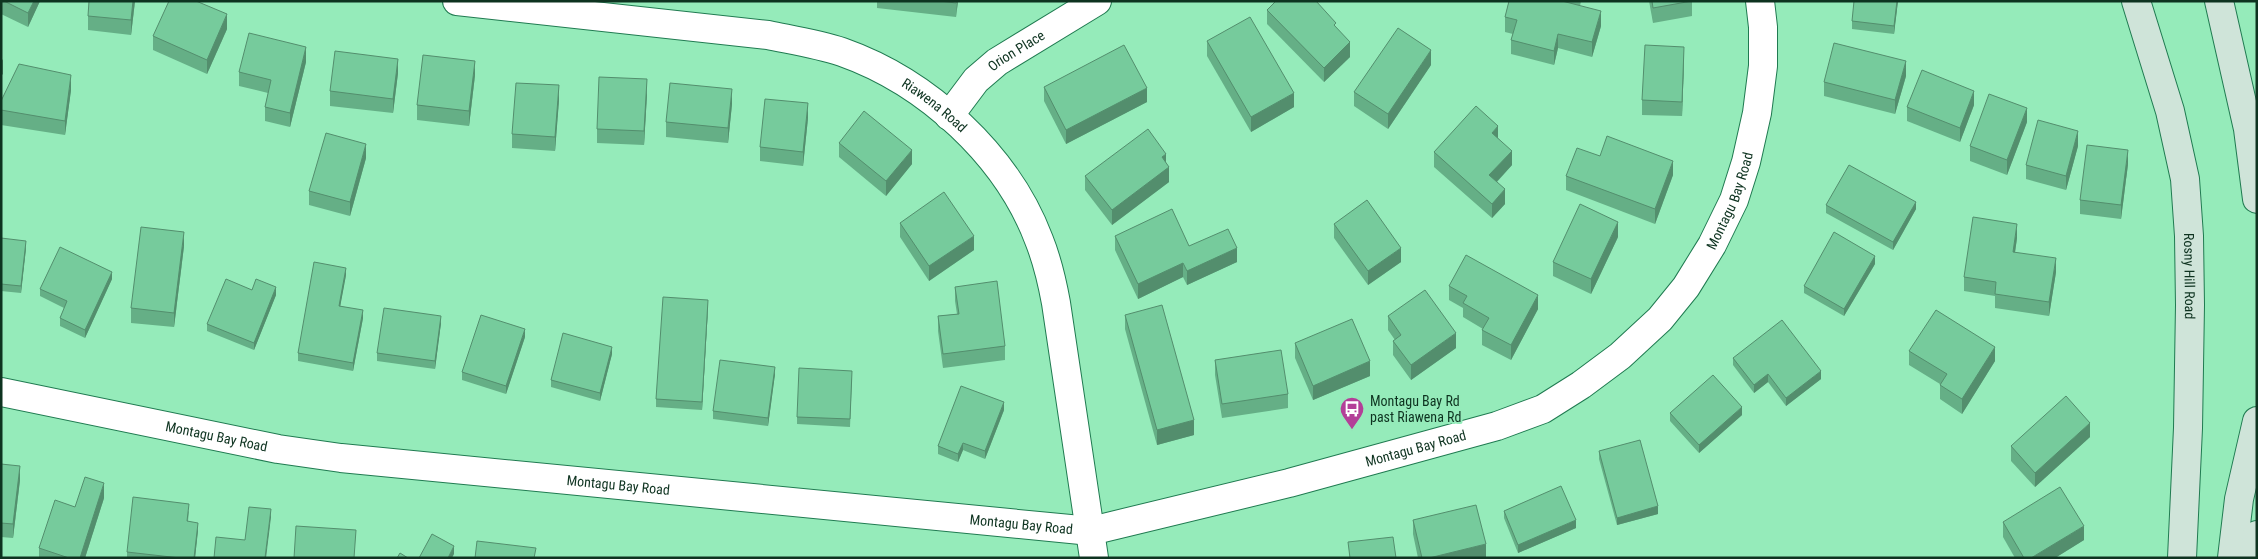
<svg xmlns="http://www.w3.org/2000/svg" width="2258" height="559" viewBox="0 0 2258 559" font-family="'Roboto Condensed',sans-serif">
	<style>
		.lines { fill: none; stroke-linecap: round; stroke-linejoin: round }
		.minor-casing { stroke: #207b51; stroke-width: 30 }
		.secondary-casing { stroke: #207b51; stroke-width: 30 }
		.minor { stroke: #fff; stroke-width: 28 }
		.secondary { stroke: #cfe4d9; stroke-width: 28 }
		.wall { fill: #65af86 }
		.shaded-wall { fill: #538e6d }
		.building { fill: #76cb9c; stroke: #538e6d }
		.labels { text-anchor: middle; stroke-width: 4; stroke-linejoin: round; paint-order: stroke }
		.street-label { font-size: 14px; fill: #0e3320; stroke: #95ebba }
		.poi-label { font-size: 14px; fill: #0e3320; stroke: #95ebba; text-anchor: start }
	</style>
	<rect width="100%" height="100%" fill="#95ebba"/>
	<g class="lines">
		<defs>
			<g id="minor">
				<path id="s1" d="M457,1l311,34c24,5 50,9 74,17 85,30 165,103 197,188 8,20 13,41 17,63l38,255"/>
				<path id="s2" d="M949,116l27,-36 21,-18 100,-61"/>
				<path id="s3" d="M1,392l277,57 63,9 750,73 198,-48 208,-57 46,-17 38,-24 39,-29 40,-37 26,-32 26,-42 22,-45 12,-38 11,-49 6,-47v-39l-3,-26"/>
			</g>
			<g id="secondary">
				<path id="s4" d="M2136,1l34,110 15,68 4,57 1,69 -2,123 -6,130"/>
				<polyline points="2219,1 2248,129 2257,199"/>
				<polyline points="2232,558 2239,499 2257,421"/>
				<polyline points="2256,558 2257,535"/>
			</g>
		</defs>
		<use href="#minor" class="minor-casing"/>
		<use href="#secondary" class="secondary-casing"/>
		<use href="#minor" class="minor"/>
		<use href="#secondary" class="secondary"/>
	</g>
	<g class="wall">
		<polygon points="1,1 40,1 28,27 1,14"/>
		<polygon points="135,1 131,35 88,30 88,16"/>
		<polygon points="877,1 958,1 956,17 877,8"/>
		<polygon points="1509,1 1581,1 1580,6 1601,26 1592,57 1558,48 1554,65 1511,54 1511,40 1513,34 1505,32 1505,17"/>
		<polygon points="1649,1 1692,1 1692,16 1653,23"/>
		<polygon points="1898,1 1894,34 1852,29 1852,21"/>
		<polygon points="1267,10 1336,28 1350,57 1324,82 1267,24"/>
		<polygon points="227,29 207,74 153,50 153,36"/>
		<polygon points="1207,41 1294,107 1251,132 1207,56"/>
		<polygon points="306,62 290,127 265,121 265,107 268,93 239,86 239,72"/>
		<polygon points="1684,62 1682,116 1642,115 1642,100"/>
		<polygon points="1431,65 1388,129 1354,106 1354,92"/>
		<polygon points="398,73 393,113 330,106 330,91"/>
		<polygon points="475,75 469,126 417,120 417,105"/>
		<polygon points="1906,76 1895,114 1824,96 1824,82"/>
		<polygon points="1044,87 1147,102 1066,144 1044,101"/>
		<polygon points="71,90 65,135 1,125 1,101"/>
		<polygon points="647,94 644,145 597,143 597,129"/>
		<polygon points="559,100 555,151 512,148 512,134"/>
		<polygon points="732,104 728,143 666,137 666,122"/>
		<polygon points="1974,105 1960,142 1907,121 1907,107"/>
		<polygon points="808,118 803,166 760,161 760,147"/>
		<polygon points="2027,122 2007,175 1970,161 1970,146"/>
		<polygon points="1498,138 1512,165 1497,182 1505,204 1492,218 1434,167 1434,152"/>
		<polygon points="839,143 912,164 886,196 839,157"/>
		<polygon points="2078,146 2066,190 2026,179 2026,165"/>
		<polygon points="1600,156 1673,175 1655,224 1566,190 1566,176"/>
		<polygon points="366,158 350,216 309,205 309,191"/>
		<polygon points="1166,163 1169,182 1112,225 1085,190 1085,176"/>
		<polygon points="2128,164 2121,219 2080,214 2080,200"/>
		<polygon points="1826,205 1916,209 1893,250 1826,213"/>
		<polygon points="900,223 974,250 929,281 900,237"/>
		<polygon points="1334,224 1401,262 1368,285 1334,238"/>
		<polygon points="1115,236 1189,246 1237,262 1187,285 1183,277 1138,299 1115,250"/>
		<polygon points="1618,237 1591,294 1553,276 1553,262"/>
		<polygon points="1,238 26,248 21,293 1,291"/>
		<polygon points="2017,238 2015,252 2056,272 2049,316 1995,308 1995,296 1964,291 1964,277"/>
		<polygon points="184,246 174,327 131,323 131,308"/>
		<polygon points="1875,264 1844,316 1804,293 1804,286"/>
		<polygon points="346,275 340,306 363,318 353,371 298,361 298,353"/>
		<polygon points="112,279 85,338 60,326 60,318 64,308 40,296 40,289"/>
		<polygon points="1449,286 1538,309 1511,360 1482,345 1482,330 1483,329 1463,317 1463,308 1449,300"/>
		<polygon points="955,287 1005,346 1005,360 943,368 938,331 938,316 957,314 955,301"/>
		<polygon points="252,290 276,295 254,350 207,331 207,324"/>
		<polygon points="708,308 702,410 656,407 656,399"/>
		<polygon points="1125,315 1194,435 1157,445 1125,329"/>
		<polygon points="1388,316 1456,348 1411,380 1393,355 1393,341 1395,340 1388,330"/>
		<polygon points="441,323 435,369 377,361 377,353"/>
		<polygon points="525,337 506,394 462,380 462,372"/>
		<polygon points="1295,343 1370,376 1313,400 1295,358"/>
		<polygon points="1909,351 1995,361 1962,414 1940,399 1940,384 1909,365"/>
		<polygon points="612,354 600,401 551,387 551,380"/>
		<polygon points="1733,358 1821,379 1786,406 1768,382 1754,393 1733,365"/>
		<polygon points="1215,360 1288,394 1288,408 1222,418 1215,375"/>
		<polygon points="775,374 768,426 713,419 713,411"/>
		<polygon points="852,378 850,427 797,424 797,417"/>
		<polygon points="1004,410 985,459 963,450 958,462 938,454 938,446"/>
		<polygon points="1670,413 1742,415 1699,453 1670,421"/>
		<polygon points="2090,437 2035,487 2011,461 2011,446"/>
		<polygon points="1599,451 1658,514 1617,525 1599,459"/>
		<polygon points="1,464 20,480 13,538 1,537"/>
		<polygon points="104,498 85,558 39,558 39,548 75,507"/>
		<polygon points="189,511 188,521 198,530 195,558 127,558 127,552"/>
		<polygon points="1504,511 1576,528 1518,553 1504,518"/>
		<polygon points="1413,520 1486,558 1418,558 1413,534"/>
		<polygon points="2003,522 2084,540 2055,558 2015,558 2003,537"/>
	</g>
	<g class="shaded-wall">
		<polygon points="34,1 40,1 28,27 28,13"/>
		<polygon points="133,1 135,1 131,35 131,20"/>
		<polygon points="957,1 958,1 956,17"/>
		<polygon points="1897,1 1898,1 1894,34 1894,26"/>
		<polygon points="1601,11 1601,26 1592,57 1592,42"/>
		<polygon points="227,14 227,29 207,74 207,60"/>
		<polygon points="1558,34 1558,48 1554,65 1554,51"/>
		<polygon points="1350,42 1350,57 1324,82 1324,68"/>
		<polygon points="306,47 306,62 290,127 290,113"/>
		<polygon points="1684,47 1684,62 1682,116 1682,102"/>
		<polygon points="1431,50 1431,65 1388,129 1388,114"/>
		<polygon points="3,59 3,74 1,76 1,62"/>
		<polygon points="398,59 398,73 393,113 393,99"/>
		<polygon points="475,61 475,75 469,126 469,111"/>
		<polygon points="1906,61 1906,76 1895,114 1895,100"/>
		<polygon points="71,75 71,90 65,135 65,121"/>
		<polygon points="647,79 647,94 644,145 644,131"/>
		<polygon points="559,85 559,100 555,151 555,137"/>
		<polygon points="1147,88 1147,102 1066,144 1066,130"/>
		<polygon points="732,89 732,104 728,143 728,128"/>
		<polygon points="1974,91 1974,105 1960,142 1960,128"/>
		<polygon points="1294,93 1294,107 1251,132 1251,117"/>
		<polygon points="808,103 808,118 803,166 803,152"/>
		<polygon points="2027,108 2027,122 2007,175 2007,160"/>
		<polygon points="1498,126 1498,141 1492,133"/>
		<polygon points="2078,131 2078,146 2066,190 2066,176"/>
		<polygon points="366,144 366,158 350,216 350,202"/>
		<polygon points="912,150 912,164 886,196 886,181"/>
		<polygon points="2128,150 2128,164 2121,219 2121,205"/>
		<polygon points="1512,151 1512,165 1489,190 1489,175"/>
		<polygon points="1166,154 1166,168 1162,157"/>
		<polygon points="1673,161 1673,175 1655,224 1655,209"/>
		<polygon points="1169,167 1169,182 1112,225 1112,210"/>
		<polygon points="1505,189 1505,204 1492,218 1492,204"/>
		<polygon points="1916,202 1916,209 1893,250 1893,242"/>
		<polygon points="1618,222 1618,237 1591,294 1591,279"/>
		<polygon points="2017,224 2017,238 2013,266 2013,252"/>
		<polygon points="184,232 184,246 174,327 174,313"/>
		<polygon points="974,236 974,250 929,281 929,266"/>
		<polygon points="26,241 26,248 21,293 21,286"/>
		<polygon points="1237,248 1237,262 1187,285 1187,271"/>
		<polygon points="1401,248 1401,262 1368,285 1368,271"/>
		<polygon points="1875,256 1875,264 1844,316 1844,309"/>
		<polygon points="2056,258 2056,272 2049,316 2049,302"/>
		<polygon points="1183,263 1183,277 1138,299 1138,284"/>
		<polygon points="346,268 346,275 339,313 339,306"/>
		<polygon points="112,272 112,279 85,338 85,330"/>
		<polygon points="276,287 276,295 254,350 254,343"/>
		<polygon points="1538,295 1538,309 1511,360 1511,345"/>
		<polygon points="708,300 708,308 702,410 702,402"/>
		<polygon points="363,310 363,318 353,371 353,363"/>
		<polygon points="441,316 441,323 435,369 435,361"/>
		<polygon points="525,329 525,337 506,394 506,386"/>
		<polygon points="1456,333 1456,348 1411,380 1411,365"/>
		<polygon points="612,347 612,354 600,401 600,393"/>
		<polygon points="1995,347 1995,361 1962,414 1962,399"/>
		<polygon points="1370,361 1370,376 1313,400 1313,386"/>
		<polygon points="775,367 775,374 768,426 768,418"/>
		<polygon points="1821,371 1821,379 1786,406 1786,398"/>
		<polygon points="1768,374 1768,382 1754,393 1754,385"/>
		<polygon points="1004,402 1004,410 985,459 985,451"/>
		<polygon points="1742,407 1742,415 1699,453 1699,445"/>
		<polygon points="1194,420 1194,435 1157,445 1157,430"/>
		<polygon points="2090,423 2090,437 2035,487 2035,473"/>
		<polygon points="963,443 963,450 958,462 958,454"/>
		<polygon points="20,466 20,480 13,538 13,524"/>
		<polygon points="104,483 104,498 85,558 80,558"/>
		<polygon points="1658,506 1658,514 1617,525 1617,518"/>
		<polygon points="271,509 271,517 266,558 265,558"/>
		<polygon points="1576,520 1576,528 1518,553 1518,545"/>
		<polygon points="198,523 198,530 195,558 194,558"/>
		<polygon points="2084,526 2084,540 2055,558 2031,558"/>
		<polygon points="1486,544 1486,558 1429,558"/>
		<polygon points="454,546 454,554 452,558 448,558"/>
	</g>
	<g class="building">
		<polygon points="4,1 34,1 28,13"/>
		<polygon points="89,1 133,1 131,20 88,16"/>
		<polygon points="169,1 196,1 227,14 207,60 153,36"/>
		<polygon points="940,1 957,1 956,3"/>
		<polygon points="1276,1 1316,1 1336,23 1334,25 1350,42 1324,68 1267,10"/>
		<polygon points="1509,1 1562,1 1601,11 1592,42 1558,34 1554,51 1511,40 1517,20 1505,17"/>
		<polygon points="1652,1 1692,1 1653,8"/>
		<polygon points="1854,1 1897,1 1894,26 1852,21"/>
		<polygon points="1250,17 1294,93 1251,117 1207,41"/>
		<polygon points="1398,28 1431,50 1388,114 1354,92"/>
		<polygon points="249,33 306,47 290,113 265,107 271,80 239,72"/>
		<polygon points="1834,43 1906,61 1895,100 1824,82"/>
		<polygon points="1124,45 1147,88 1066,130 1044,87"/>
		<polygon points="1645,45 1684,47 1682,102 1642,100"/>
		<polygon points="335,51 398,59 393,99 330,91"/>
		<polygon points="423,55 475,61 469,111 417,105"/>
		<polygon points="19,64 71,75 65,121 1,110 1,101"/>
		<polygon points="1922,70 1974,91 1960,128 1907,107"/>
		<polygon points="599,77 647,79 644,131 597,129"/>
		<polygon points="516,83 559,85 555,137 512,134"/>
		<polygon points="670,83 732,89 728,128 666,122"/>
		<polygon points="1989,94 2027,108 2007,160 1970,146"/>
		<polygon points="765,99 808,103 803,152 760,147"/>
		<polygon points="1476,106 1498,126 1492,133 1512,151 1489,175 1505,189 1492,204 1434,152"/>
		<polygon points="864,111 912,150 886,181 839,143"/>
		<polygon points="2038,120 2078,131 2066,176 2026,165"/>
		<polygon points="1148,129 1166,154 1162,157 1169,167 1112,210 1085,176"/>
		<polygon points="326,133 366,144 350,202 309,191"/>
		<polygon points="1607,136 1673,161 1655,209 1566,176 1577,148 1600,156"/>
		<polygon points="2087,145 2128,150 2121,205 2080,200"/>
		<polygon points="1849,165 1916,202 1893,242 1826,205"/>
		<polygon points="944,192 974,236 929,266 900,223"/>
		<polygon points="1367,200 1401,248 1368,271 1334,224"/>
		<polygon points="1580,204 1618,222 1591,279 1553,262"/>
		<polygon points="1172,209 1189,246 1228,229 1237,248 1187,271 1183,263 1138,284 1115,236"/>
		<polygon points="1973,217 2017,224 2013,252 2056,258 2049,302 1995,294 1996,282 1964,277"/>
		<polygon points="141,227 184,232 174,313 131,308"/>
		<polygon points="1834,232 1875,256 1844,309 1804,286"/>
		<polygon points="1,238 26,241 21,286 1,284"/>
		<polygon points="60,247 112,272 85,330 60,318 67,301 40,289"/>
		<polygon points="1466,255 1538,295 1511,345 1482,330 1489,318 1463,303 1467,296 1449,286"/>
		<polygon points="314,262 346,268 339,306 363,310 353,363 298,353"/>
		<polygon points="226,279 252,290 256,279 276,287 254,343 207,324"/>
		<polygon points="997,281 1005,346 943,354 938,316 959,314 955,287"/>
		<polygon points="1425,290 1456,333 1411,365 1393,341 1401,335 1388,316"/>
		<polygon points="663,297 708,300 702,402 656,399"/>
		<polygon points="1162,305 1194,420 1157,430 1125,315"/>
		<polygon points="384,308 441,316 435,361 377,353"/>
		<polygon points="1936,310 1995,347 1962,399 1940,385 1947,374 1909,351"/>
		<polygon points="481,315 525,329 506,386 462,372"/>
		<polygon points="1352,319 1370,361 1313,386 1295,343"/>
		<polygon points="1782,320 1821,371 1786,398 1768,374 1754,385 1733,358"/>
		<polygon points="563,333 612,347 600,393 551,380"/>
		<polygon points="1281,350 1288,394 1222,404 1215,360"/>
		<polygon points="720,360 775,367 768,418 713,411"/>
		<polygon points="799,368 852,371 850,419 797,417"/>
		<polygon points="1713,375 1742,407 1699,445 1670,413"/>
		<polygon points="961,386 1004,402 985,451 963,443 958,454 938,446"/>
		<polygon points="2066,396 2090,423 2035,473 2011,446"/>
		<polygon points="1640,440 1658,506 1617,518 1599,451"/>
		<polygon points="1,464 20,466 13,524 1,523"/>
		<polygon points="85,477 104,483 80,558 69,558 39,548 55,500 75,507"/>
		<polygon points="1561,486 1576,520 1518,545 1504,511"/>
		<polygon points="2060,487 2084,526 2031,558 2024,558 2003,522"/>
		<polygon points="133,497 189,504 187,521 198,523 194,558 180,558 127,552"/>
		<polygon points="1476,505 1486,544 1429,558 1422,558 1413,520"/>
		<polygon points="249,507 271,509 265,558 214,558 216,537 245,540"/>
		<polygon points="296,526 356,530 354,558 294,558"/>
		<polygon points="432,534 454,546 448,558 419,558"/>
		<polygon points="1393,537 1396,558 1350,558 1348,542"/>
		<polygon points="477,541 536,548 534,558 475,558"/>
		<polygon points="400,553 408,558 397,558"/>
	</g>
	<defs>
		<symbol id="bus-pin" viewBox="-11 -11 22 30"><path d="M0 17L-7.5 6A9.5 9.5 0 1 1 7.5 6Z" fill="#b33f98" stroke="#95ebba"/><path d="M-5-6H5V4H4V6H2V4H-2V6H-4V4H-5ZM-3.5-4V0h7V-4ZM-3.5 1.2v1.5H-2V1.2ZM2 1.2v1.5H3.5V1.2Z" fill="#fff"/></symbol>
	</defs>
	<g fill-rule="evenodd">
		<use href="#bus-pin" x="1338" y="395" width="28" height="38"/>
	</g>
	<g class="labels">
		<g class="street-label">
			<text dy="5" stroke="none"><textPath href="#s2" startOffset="95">Orion Place</textPath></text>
			<text dy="5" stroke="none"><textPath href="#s1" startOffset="496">Riawena Road</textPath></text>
			<text dy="5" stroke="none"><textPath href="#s3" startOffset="1855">Montagu Bay Road</textPath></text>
			<text dy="5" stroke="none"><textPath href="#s4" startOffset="282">Rosny Hill Road</textPath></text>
			<text dy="5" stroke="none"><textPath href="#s3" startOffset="220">Montagu Bay Road</textPath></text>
			<text dy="5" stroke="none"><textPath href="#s3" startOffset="1435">Montagu Bay Road</textPath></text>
			<text dy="5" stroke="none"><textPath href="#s3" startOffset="625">Montagu Bay Road</textPath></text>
			<text dy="5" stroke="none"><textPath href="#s3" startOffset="1030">Montagu Bay Road</textPath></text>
		</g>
		<g class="poi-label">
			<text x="1370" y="406">Montagu Bay Rd<tspan x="1370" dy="16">past Riawena Rd</tspan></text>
		</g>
	</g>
	<rect width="2258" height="559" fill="none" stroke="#0e3320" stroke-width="5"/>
</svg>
